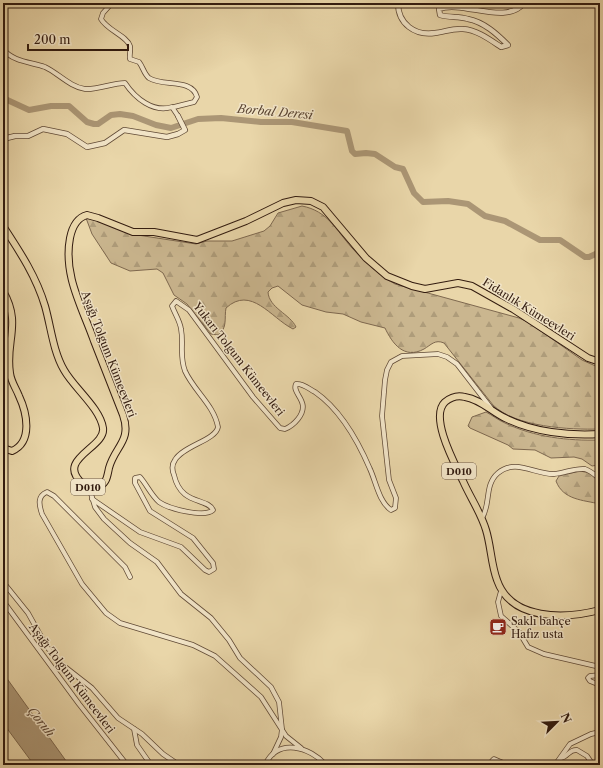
<svg xmlns="http://www.w3.org/2000/svg" width="603" height="768" viewBox="0 0 603 768" font-family="'Libre Caslon Text',serif">
	<style>
		.forest { fill: url(#forest-firs); stroke: #7e684f }
		.water { fill: #ab9675; stroke: #7b654c }
		.lines { fill: none; stroke-linecap: round; stroke-linejoin: round }
		.river { stroke: #ab9675; stroke-width: 6 }
		.minor-casing { stroke: #604a36; stroke-width: 5.5 }
		.tertiary-casing { stroke: #604a36; stroke-width: 6 }
		.primary-casing { stroke: #321b0f; stroke-width: 8 }
		.minor { stroke: #f1e4c7; stroke-width: 4 }
		.tertiary { stroke: #f1e4c7; stroke-width: 4.5 }
		.primary { stroke: #e9d6a9; stroke-width: 6 }
		.labels { text-anchor: middle; stroke-width: 3; stroke-linejoin: round; paint-order: stroke }
		.shield { fill: #f1e4c7; stroke: #6b5746; stroke-width: 1 }
		.shield-label { font-size: 10px; font-weight: bold; fill: #321b0f }
		.street-label { font-size: 11px; fill: #321b0f; stroke: #f1e4c7 }
		.poi-label { font-size: 11px; fill: #321b0f; stroke: #f1e4c7; text-anchor: start }
		.water-label { font-size: 12px; font-style: italic; fill: #5c4633; stroke: #f1e4c7 }
	</style>
	<defs>
		<pattern id="forest-firs" width="22" height="20" patternUnits="userSpaceOnUse"><rect width="22" height="20" fill="#cab68f"/><path d="M5 1l3.5 6h-7zM16 11l3.5 6h-7z" fill="#ae9c7a"/></pattern>
	</defs>
	<rect width="100%" height="100%" fill="#e9d6a9"/>
	<filter id="stains"><feTurbulence type="fractalNoise" baseFrequency=".005" numOctaves="4"/><feColorMatrix values="0 0 0 0 .2 0 0 0 0 .09 0 0 0 0 .02 0 0 0 .5 -.17"/></filter>
	<radialGradient id="worn" r=".72"><stop offset=".6" stop-color="#630" stop-opacity="0"/><stop offset="1" stop-color="#630" stop-opacity=".3"/></radialGradient>
	<g class="forest">
		<path d="M302,206c26,5 34,24 50,42 13,14 27,27 43,36l124,34 9,4 54,38 18,8v61c-30,1 -85,-2 -107,-24l-49,-62c-9,-4 -13,2 -20,6 -20,11 -32,-6 -39,-21l-24,-6 -18,-8 -17,-2 -24,-7 -24,-19 -6,2 -4,4c1,16 22,22 28,35l-3,2c-22,-11 -42,-44 -67,-21 -2,10 2,20 -8,27l-7,-1 -24,-30 -13,-9 -11,-22 -6,-4 -27,2 -19,-8 -19,-29 -6,-16h6l39,16 65,10 11,-3h25l32,-10 6,-5 8,-13z"/>
		<path d="M486,412c6,3 12,8 19,11 29,14 63,18 95,17v12l-3,5 1,8 -6,1 -10,-7 -8,-2 -23,1 -16,-8 -22,-1 -5,-4 -38,-17 -2,-2 4,-9z"/>
		<path d="M580,471l10,2 10,8v23c-17,-4 -37,-4 -44,-23l3,-5z"/>
	</g>
	<polygon class="water" points="3,673 69,765 34,765 3,723"/>
	<g class="lines">
		<polyline class="river" points="3,98 29,110 51,106 69,106 87,122 94,124 98,124 111,115 120,114 133,116 156,125 171,128 198,119 221,118 261,122 292,122 347,131 352,151 355,154 366,153 375,154 395,167 403,169 414,193 423,202 448,201 468,204 485,216 505,221 540,240 560,240 585,257 589,257 600,252"/>
		<defs>
			<g id="minor">
				<path d="M112,3l-9,10 -2,6c6,11 26,17 29,27 1,5 -1,9 0,13l9,3c4,5 5,12 10,16 14,9 43,0 48,19l-3,5 -20,5"/>
				<path d="M3,49c10,13 28,13 42,18 13,6 25,20 40,22 13,1 27,-6 40,-6 10,15 28,30 47,24l6,9"/>
				<polyline points="89,487 95,507 104,519 130,543 157,562 181,594 211,618 229,640 240,658 271,687 279,702 282,729 281,737 273,754"/>
				<path d="M92,499l48,33 41,15 24,23 4,2 5,-3 -1,-6 -20,-25 -43,-27 -15,-28v-5l5,-1c7,8 11,18 19,25 10,7 46,16 54,8 -6,-13 -32,-4 -39,-35 -2,-5 -2,-11 1,-15 8,-14 41,-20 43,-33 -4,-22 -24,-36 -33,-56 -6,-16 -1,-27 -4,-42 -1,-8 -6,-15 -9,-23l4,-5 13,9 64,87 27,31 5,1c5,-2 9,-5 13,-10 14,-18 -7,-25 -2,-35 7,-1 13,5 19,8 26,18 43,49 55,77 6,13 9,33 21,41l4,-2 1,-10 -7,-18 -7,-64 3,-36 2,-10 4,-8 11,-6 36,-2 9,3 10,7 34,44"/>
				<path d="M482,518c9,-14 2,-33 16,-45 17,-15 38,2 56,1 11,-1 20,-6 31,-5 6,2 10,6 15,10"/>
				<path d="M130,577l-5,-10 -71,-71 -7,-4c-10,4 -8,13 -5,22l40,70 24,29 14,10 73,22 22,11 46,41 25,39 15,12"/>
				<polyline points="3,582 28,613 47,647 60,663 92,688 118,718 142,734 163,754 179,765"/>
				<polyline points="501,591 498,602 501,616 519,632 528,647 544,654 600,667"/>
				<polyline points="3,601 79,704 127,765"/>
				<polyline points="600,675 590,676 588,678 590,681 600,685"/>
				<polyline points="134,729 137,745 151,765"/>
				<path d="M561,758c7,-1 8,-9 16,-8l10,6 6,9"/>
				<path d="M265,765c13,-28 45,-18 61,0"/>
				<polyline points="494,765 492,761 494,759 508,765"/>
				<polyline points="555,765 570,744 591,734 600,732"/>
			</g>
			<g id="tertiary">
				<path d="M398,3c0,21 17,33 37,30 9,-1 18,-5 28,-4 14,1 26,10 38,18l7,-2c-11,-11 -24,-23 -40,-26 -10,-3 -18,-1 -28,-4l-1,-6c24,-9 67,17 85,-6"/>
				<polyline points="3,139 15,136 28,136 43,129 67,134 87,147 105,143 124,130 167,137 178,134 185,130 178,116"/>
			</g>
			<g id="primary">
				<path d="M3,226c17,26 33,50 42,80 6,21 8,45 19,64 10,18 36,38 39,58 3,20 -49,31 -20,56 4,3 9,5 14,3 10,-3 10,-10 12,-19 6,-22 23,-27 14,-53 -10,-25 -19,-49 -29,-74 -12,-34 -31,-66 -24,-103 2,-10 6,-20 17,-23l11,3 35,14h21l43,8 49,-19 37,-18 13,-3 15,1 12,6 43,51 21,18 25,10 13,3 33,-6 14,3 41,23 75,49 12,4"/>
				<path d="M3,291c19,33 2,50 7,82 1,9 6,15 9,23 8,17 14,46 -7,55l-9,-3"/>
				<path d="M600,434c-31,2 -67,-2 -95,-16 -13,-6 -25,-19 -40,-21 -7,-2 -14,0 -20,5 -16,15 10,62 18,79 7,16 18,32 23,49 5,16 5,34 11,50 14,41 68,39 103,30"/>
			</g>
		</defs>
		<use href="#minor" class="minor-casing"/>
		<use href="#tertiary" class="tertiary-casing"/>
		<use href="#primary" class="primary-casing"/>
		<use href="#minor" class="minor"/>
		<use href="#tertiary" class="tertiary"/>
		<use href="#primary" class="primary"/>
	</g>
	<defs>
		<symbol id="cafe-square" viewBox="-11 -11 22 22"><rect x="-9" y="-9" width="18" height="18" rx="4" fill="#8f2418" stroke="#f1e4c7"/><path d="M-5.5-4.5H6V0H3Q3 3.5 0 3.5H-2.5Q-5.5 3.5-5.5 0ZM3-3.2v2h1.7v-2ZM-6 4.5H4V6H-6Z" fill="#fff"/></symbol>
	</defs>
	<g fill-rule="evenodd">
		<use href="#cafe-square" x="488" y="617" width="20" height="20"/>
	</g>
	<g class="labels">
		<g class="shield">
			<rect x="442" y="463" width="34" height="16" rx="3"/>
			<rect x="71" y="479" width="34" height="16" rx="3"/>
		</g>
		<g class="shield-label">
			<text x="459" y="475">D010</text>
			<text x="88" y="491">D010</text>
		</g>
		<g class="street-label">
			<text transform="translate(529 309) rotate(32)" y="4">Fidanlık Kümeevleri</text>
			<text transform="translate(109 354) rotate(69)" y="4">Aşağı Tolgum Kümeevleri</text>
			<text transform="translate(239 359) rotate(52)" y="4">Yukarı Tolgum Kümeevleri</text>
			<text transform="translate(72 678) rotate(53)" y="4">Aşağı Tolgum Kümeevleri</text>
		</g>
		<g class="poi-label">
			<text x="511" y="625">Saklı bahçe<tspan x="511" dy="13">Hafız usta</tspan></text>
		</g>
		<g class="water-label">
			<text transform="translate(275 112) rotate(5)" y="4">Borbal Deresi</text>
			<text transform="translate(41 722) rotate(51)" y="4">Çoruh</text>
		</g>
	</g>
	<rect width="603" height="768" fill="none" stroke="#e9d6a9" stroke-width="16"/>
	<rect x="4" y="4" width="595" height="760" fill="none" stroke="#321b0f" stroke-width="2"/>
	<rect x="8" y="8" width="587" height="752" fill="none" stroke="#321b0f"/>
	<g transform="translate(557 722) rotate(66)" stroke="#f1e4c7" stroke-width="3" paint-order="stroke">
	<path d="M0-3L7 15L0 10L-7 15Z" fill="#321b0f"/>
	<text y="-6" font-size="11" font-weight="bold" text-anchor="middle" fill="#321b0f">N</text>
	</g>
	<path d="M28 44v6h100v-6" fill="none" stroke="#321b0f" stroke-width="2"/>
	<text x="34" y="44" font-size="12" fill="#321b0f" stroke="#f1e4c7" stroke-width="3" paint-order="stroke">200 m</text>
	<rect width="100%" height="100%" filter="url(#stains)"/>
	<rect width="100%" height="100%" fill="url(#worn)"/>
</svg>
